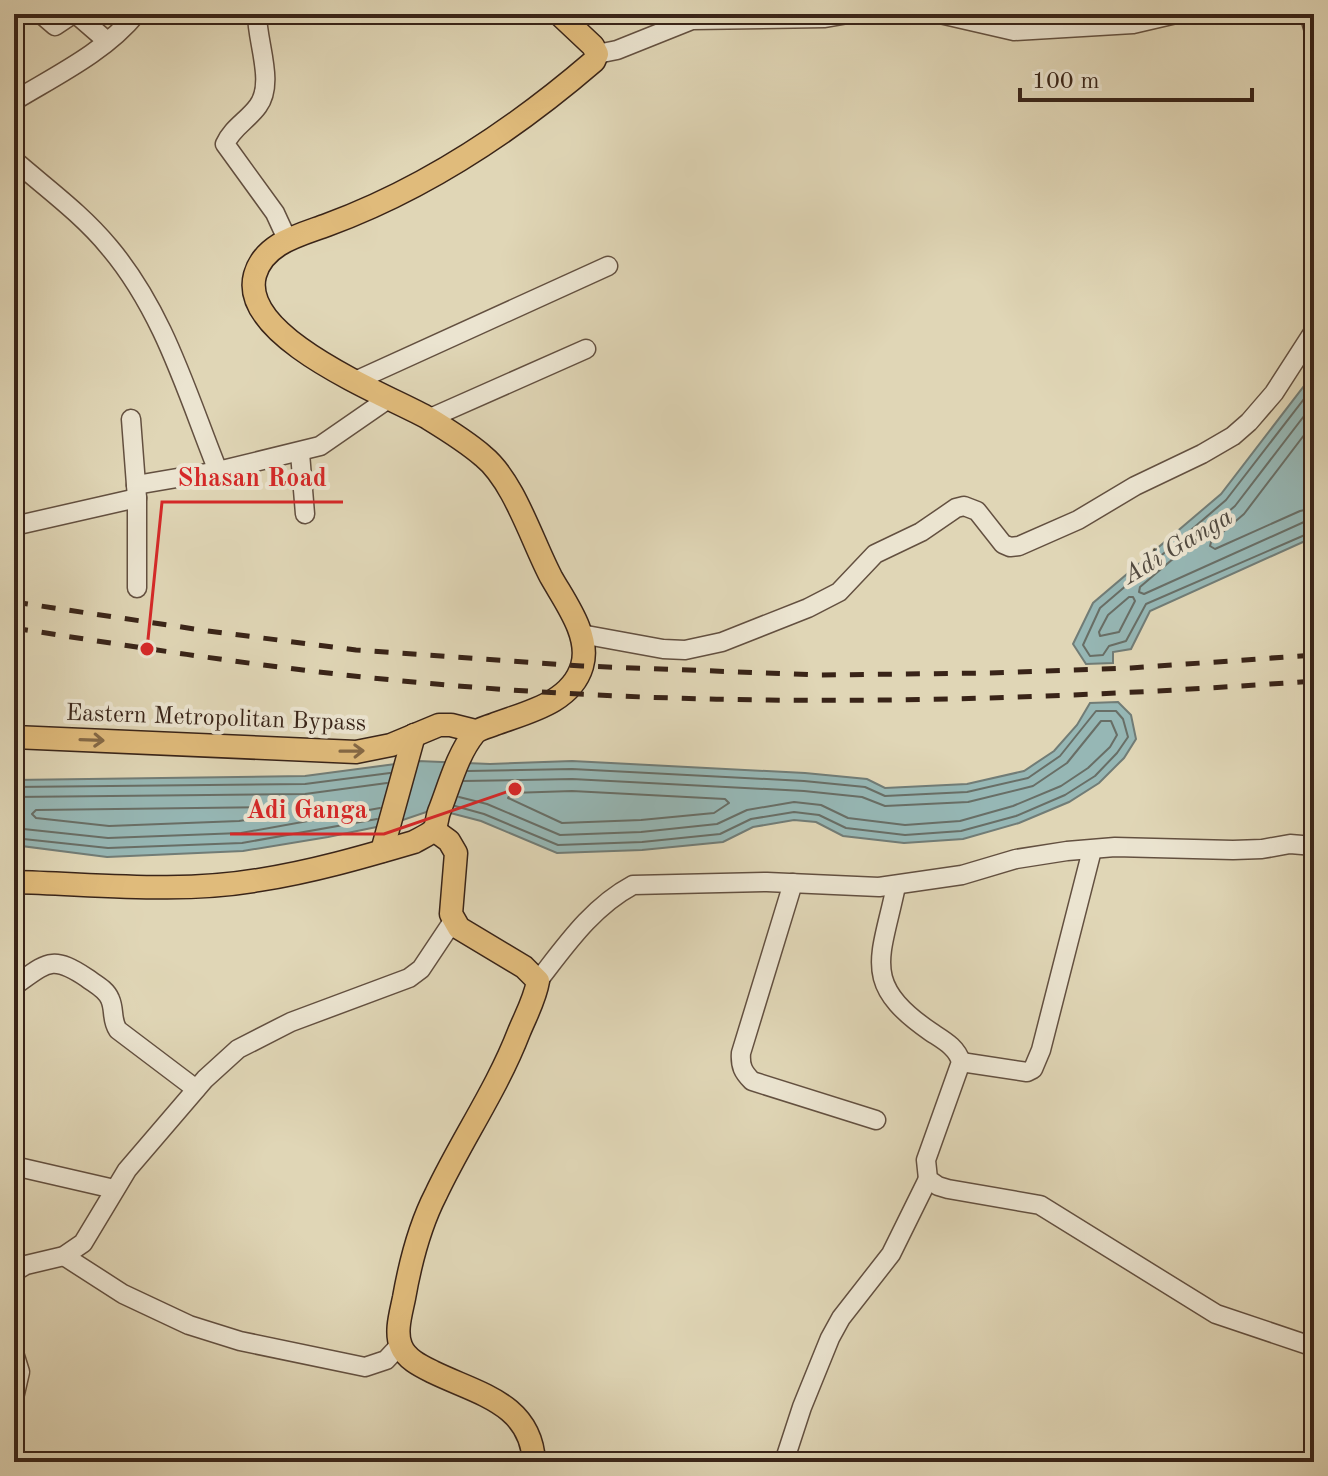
<svg xmlns="http://www.w3.org/2000/svg" width="1328" height="1476" viewBox="0 0 1328 1476" font-family="'Old Standard TT',serif">
	<style>
		.water { fill: #96b7b5; stroke: #717c76; stroke-width: 2 }
		.lines { fill: none; stroke-linecap: round; stroke-linejoin: round }
		.shore { stroke: #686e66; stroke-width: 2 }
		.minor-casing { stroke: #635040; stroke-width: 21 }
		.major-casing { stroke: #392418; stroke-width: 25 }
		.minor { stroke: #ebe4d0; stroke-width: 18 }
		.major { stroke: #e0bb7b; stroke-width: 22 }
		.rail { stroke: #392418; stroke-width: 5; stroke-dasharray: 14 14; stroke-linecap: butt }
		.oneway { stroke: #846845 }
		.labels { text-anchor: middle; stroke-width: 8; stroke-linejoin: round; paint-order: stroke }
		.street-label { font-size: 24px; fill: #392418; stroke: #ebe4d0 }
		.water-label { font-size: 26px; font-style: italic; fill: #50493f; stroke: #ebe4d0 }
		.leader { fill: none; stroke: #d62828; stroke-width: 3 }
		.callout-dot { fill: #d62828; stroke: #ebe4d0; stroke-width: 3 }
		.callout-label { font-size: 26px; text-anchor: middle; font-weight: bold; fill: #d62828; stroke: #ebe4d0; stroke-width: 8; stroke-linejoin: round; paint-order: stroke }
	</style>
	<rect width="100%" height="100%" fill="#e0d6b6"/>
	<filter id="stains"><feTurbulence type="fractalNoise" baseFrequency=".0025" numOctaves="4"/><feColorMatrix values="0 0 0 0 .2 0 0 0 0 .09 0 0 0 0 .02 0 0 0 .5 -.17"/></filter>
	<radialGradient id="worn" r=".72"><stop offset=".6" stop-color="#630" stop-opacity="0"/><stop offset="1" stop-color="#630" stop-opacity=".3"/></radialGradient>
	<g class="water">
		<polygon points="1314,373 1314,537 1150,611 1131,649 1113,652 1113,663 1086,664 1073,644 1093,603 1221,494"/>
		<polygon points="1118,702 1131,715 1136,739 1124,758 1099,783 1069,802 1019,823 963,839 904,843 843,836 816,822 794,820 753,827 723,842 642,850 557,853 481,821 435,809 391,824 328,837 243,851 107,857 14,845 14,780 305,776 418,761 490,764 572,761 805,773 867,779 885,788 967,784 1024,771 1054,751 1077,725 1090,703"/>
	</g>
	<g class="lines">
		<g class="shore">
			<polyline points="1314,386 1226,500 1100,608 1083,645 1090,656 1103,655 1109,646 1126,641 1146,604 1314,531"/>
			<polyline points="1314,403 1235,506 1140,587 1139,592 1144,594 1304,522 1314,520"/>
			<polyline points="1314,422 1244,514 1211,542 1210,546 1215,549 1300,511 1314,508"/>
			<polygon points="1129,597 1133,597 1135,601 1119,632 1100,636 1099,632 1108,615"/>
			<polyline points="14,787 305,784 390,773"/>
			<polygon points="572,791 725,799 729,803 714,813 641,820 562,823 508,798 511,793"/>
			<polyline points="14,797 305,794 387,783"/>
			<polyline points="459,797 487,804 560,835 641,832 717,824 747,810 794,802 821,805 848,818 905,825 960,821 1013,806 1061,786 1088,768 1110,747 1117,735 1111,721 1101,721 1067,763 1033,786 968,802 885,806 862,797 804,791 572,779 464,781"/>
			<polyline points="455,806 484,814 558,845 642,842 720,834 751,819 794,812 819,815 846,828 905,835 961,831 1016,816 1065,795 1095,776 1117,753 1128,737 1123,719 1116,711 1096,711 1060,756 1028,778 967,792 885,796 865,787 804,781 572,769 468,771"/>
			<polygon points="277,807 281,810 279,815 239,821 109,826 36,818 32,814 36,810"/>
			<polyline points="14,828 108,838 241,833 380,808"/>
			<polyline points="14,838 108,848 242,843 377,819"/>
		</g>
		<defs>
			<g id="minor">
				<polyline points="41,14 55,26 73,14 77,15 107,41"/>
				<path d="M257,14c0,29 18,69 1,92 -10,14 -26,22 -33,38l50,69 12,26"/>
				<polyline points="940,14 1014,31 1133,24 1176,14"/>
				<polyline points="1309,14 1314,31"/>
				<polyline points="597,54 617,50 692,20 825,18 848,14"/>
				<path d="M14,101c41,-25 91,-49 122,-87"/>
				<path d="M14,160c32,28 68,54 95,87 55,65 78,147 109,224"/>
				<polyline points="353,382 608,266"/>
				<polyline points="131,419 137,498 137,588"/>
				<polyline points="428,419 586,349"/>
				<polyline points="300,453 305,514"/>
				<polyline points="136,485 218,471 320,446 388,399"/>
				<polyline points="14,526 137,498"/>
				<polyline points="581,634 663,649 685,650 722,642 808,608 839,592 875,554 921,532 956,508 964,506 977,511 1003,544 1010,547 1019,546 1078,520 1135,486 1202,454 1233,436 1249,422 1274,393 1314,331"/>
				<path d="M793,883l-52,170c-1,13 2,19 11,28l124,39"/>
				<path d="M896,886c-15,73 -36,97 35,146 12,8 26,15 30,30l-35,98 2,19 10,7 10,3 92,16 176,109 98,33"/>
				<path d="M538,981c28,-36 54,-74 95,-96l134,-3 112,5 83,-12 54,-16 51,-8 48,-4 118,3 29,-1 28,-5 24,2"/>
				<path d="M14,986c33,-23 37,-32 73,-8 8,6 19,11 23,21 5,11 1,21 8,31l78,59"/>
				<polyline points="961,1062 1027,1072 1033,1069 1041,1050 1092,850"/>
				<polyline points="14,1166 114,1189"/>
				<polyline points="64,1256 123,1294 189,1325 240,1341 365,1367 386,1360 400,1345"/>
				<polyline points="14,1272 26,1265 64,1256 83,1243 127,1170 205,1079 238,1049 291,1022 409,978 421,969 453,921"/>
				<polyline points="14,1353 20,1372 14,1398"/>
				<polyline points="784,1462 802,1407 830,1338 841,1318 891,1254 928,1179"/>
			</g>
			<g id="major">
				<polyline points="14,737 356,752 391,745 439,725 451,725 475,731"/>
				<path d="M434,830l15,11 7,12 -5,61 8,14 65,39 14,14c-3,18 -12,34 -19,51 -22,57 -57,107 -83,162 -16,31 -26,70 -32,104 -3,15 -9,34 -3,48 5,13 20,20 32,26 45,22 98,31 101,90"/>
				<polyline points="382,851 414,735"/>
				<path d="M14,882c81,2 164,12 245,-2 52,-8 104,-23 155,-38 5,-3 17,-8 20,-13 3,-4 3,-12 5,-17 10,-25 18,-57 35,-78 4,-5 14,-7 21,-10 32,-12 76,-21 87,-58 9,-30 -17,-64 -31,-89 -19,-36 -37,-96 -68,-121 -16,-14 -37,-27 -55,-38 -41,-23 -190,-80 -173,-143 9,-32 45,-40 72,-50 98,-36 188,-96 267,-164l3,-7 -4,-8 -34,-32"/>
			</g>
		</defs>
		<use href="#minor" class="minor-casing"/>
		<use href="#major" class="major-casing"/>
		<use href="#minor" class="minor"/>
		<use href="#major" class="major"/>
		<g class="rail">
			<polyline points="14,602 208,631 356,650 582,666 819,675 990,673 1131,668 1314,655"/>
			<path d="M14,628c140,22 281,44 422,56 292,26 587,18 878,-3"/>
		</g>
	</g>
	<defs><path id="oneway-shaft" d="M-6 0H5M1.5-3L5.5 0L1.5 3" fill="none" stroke-width="1.6" stroke-linecap="round" stroke-linejoin="round" transform="scale(2)"/></defs>
	<g class="oneway">
		<use href="#oneway-shaft" transform="translate(92 740) rotate(2)"/>
		<use href="#oneway-shaft" transform="translate(352 751) rotate(-1)"/>
	</g>
	<g class="labels">
		<g class="street-label">
			<text transform="translate(216 717) rotate(2)" y="8">Eastern Metropolitan Bypass</text>
		</g>
		<g class="water-label">
			<text transform="translate(1177 545) rotate(-31)" y="9">Adi Ganga</text>
		</g>
	</g>
	<path class="leader" d="M147 649L162 502H343M515 789L384 834H230"/>
	<g class="callout-dot">
		<circle cx="147" cy="649" r="8"/>
		<circle cx="515" cy="789" r="8"/>
	</g>
	<g class="callout-label">
		<text x="252" y="486">Shasan Road</text>
		<text x="307" y="818">Adi Ganga</text>
	</g>
	<rect width="1328" height="1476" fill="none" stroke="#e0d6b6" stroke-width="48"/>
	<rect x="16" y="16" width="1296" height="1444" fill="none" stroke="#392418" stroke-width="4"/>
	<rect x="24" y="24" width="1280" height="1428" fill="none" stroke="#392418" stroke-width="2"/>
	<path d="M1020 88v12h232v-12" fill="none" stroke="#392418" stroke-width="4"/>
	<text x="1032" y="88" font-size="24" fill="#392418" stroke="#ebe4d0" stroke-width="6" paint-order="stroke">100 m</text>
	<rect width="100%" height="100%" filter="url(#stains)"/>
	<rect width="100%" height="100%" fill="url(#worn)"/>
</svg>
